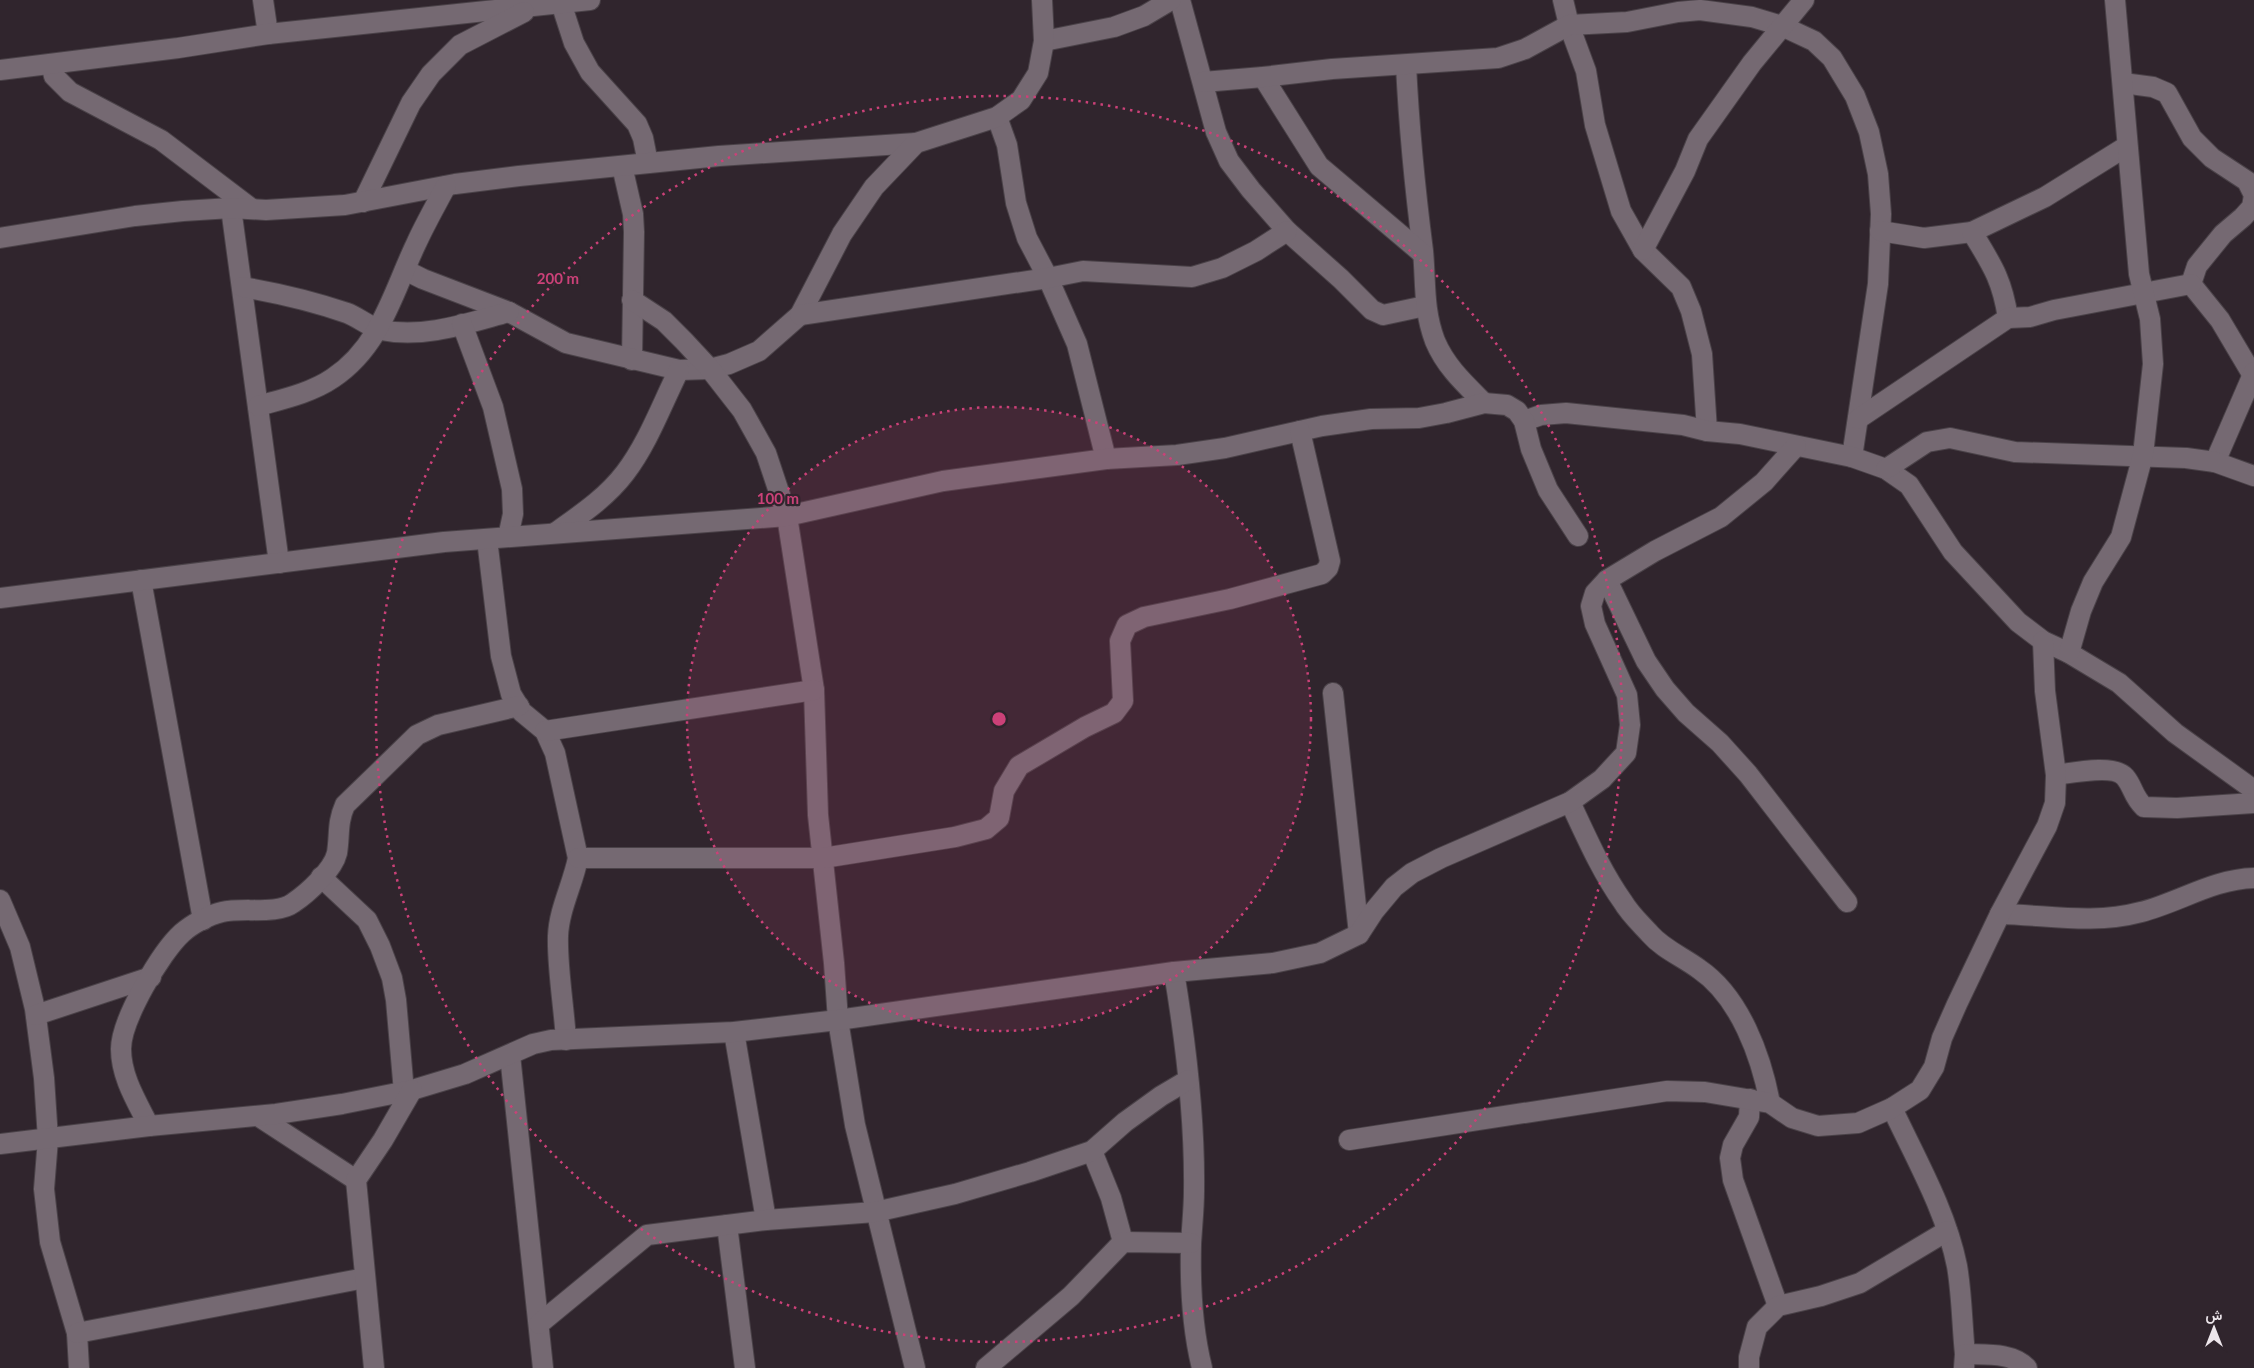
<svg xmlns="http://www.w3.org/2000/svg" width="2254" height="1368" viewBox="0 0 2254 1368" font-family="Lato,Vazirmatn,sans-serif">
	<style>
		.lines { fill: none; stroke-linecap: round; stroke-linejoin: round }
		.street-casing { stroke: #4a4248; stroke-width: 22 }
		.street { stroke: #756972; stroke-width: 20 }
		.ring { fill: none; stroke: #cb4178; stroke-width: 2.5; stroke-dasharray: 2.5 5 }
		.centre { fill: #cb4178; stroke: #30252d; stroke-width: 2.5 }
		.ring-label { font-size: 15px; text-anchor: middle; font-weight: bold; fill: #cb4178; stroke: #30252d; stroke-width: 4.5; stroke-linejoin: round; paint-order: stroke }
	</style>
	<rect width="100%" height="100%" fill="#30252d"/>
	<g class="lines">
		<defs>
			<g id="street">
				<polyline points="263,0 268,34"/>
				<polyline points="1180,0 1216,132 1229,161 1251,190 1287,231 1341,279 1372,310 1383,315 1425,306"/>
				<polyline points="1563,0 1569,25 1586,71 1595,125 1621,211 1643,250 1681,287 1691,311 1702,354 1707,431"/>
				<polyline points="561,3 574,43 590,72 637,124 643,138 648,163"/>
				<polyline points="1044,41 1114,27 1144,16 1171,0"/>
				<polyline points="51,64 54,76 70,92 161,140 252,209"/>
				<path d="M1406,65c3,62 9,124 17,186 3,32 0,58 12,90 11,26 30,43 49,62"/>
				<polyline points="0,70 178,48 268,34 590,0"/>
				<polyline points="1263,77 1319,166 1423,254"/>
				<polyline points="1203,82 1263,77 1332,69 1498,58 1525,49 1569,25 1627,22 1678,12 1700,10 1752,17 1782,26 1814,41 1832,58 1855,96 1869,132 1878,174 1881,214 1878,284 1852,457"/>
				<polyline points="2123,83 2153,87 2167,93 2192,138 2212,158 2247,181 2254,195 2252,207 2243,217 2223,234 2197,266 2191,284"/>
				<polyline points="997,117 1007,145 1016,203 1027,238 1048,278 1077,344 1106,459"/>
				<polyline points="622,166 633,214 634,232 632,360"/>
				<polyline points="363,202 411,103 431,74 460,45 524,12"/>
				<polyline points="231,208 279,563"/>
				<polyline points="1880,231 1924,238 1972,232 2045,197 2127,146"/>
				<path d="M1972,232c20,33 30,47 36,86"/>
				<polyline points="0,238 135,216 183,211 231,208 266,210 345,205 455,184 519,176 719,156 916,143"/>
				<polyline points="1643,250 1685,171 1698,139 1752,63 1804,0"/>
				<polyline points="405,270 423,279 509,312 566,343 679,370 710,369 729,364 759,351 800,315 842,234 874,187 916,143 997,117 1021,100 1038,73 1044,41 1042,0"/>
				<polyline points="2191,284 2220,320 2252,374"/>
				<path d="M242,287c36,6 70,14 105,26 11,4 22,14 34,17 43,9 87,-7 128,-18"/>
				<polyline points="632,300 664,321 684,341 710,369 742,410 766,453 787,516 814,690 818,815 834,963 838,1020 855,1125 915,1368"/>
				<polyline points="800,315 1048,278 1083,271 1192,277 1222,268 1256,251 1287,231"/>
				<polyline points="462,324 493,407 512,489 513,514 508,537"/>
				<path d="M258,406c25,-7 53,-13 75,-28 48,-32 60,-86 83,-134 9,-20 20,-39 30,-58"/>
				<polyline points="1858,419 2008,318 2030,317 2054,310 2191,284"/>
				<polyline points="1524,421 1541,415 1566,413 1683,425 1707,431 1740,434 1852,457 1886,469 1909,485 1953,552 2018,622 2043,641 2069,653 2119,683 2175,733 2254,790"/>
				<polyline points="2215,462 2254,372"/>
				<polyline points="1886,469 1927,442 1950,438 2015,452 2186,458 2215,462 2254,476"/>
				<path d="M555,533c25,-18 51,-35 70,-60 23,-30 37,-69 54,-103"/>
				<path d="M487,539l14,117 10,38 11,18 23,19 10,22 23,105c-5,26 -19,51 -20,78 -1,31 6,71 8,104"/>
				<polyline points="141,580 203,920"/>
				<polyline points="1607,580 1646,661 1665,689 1686,713 1720,743 1748,774 1847,902"/>
				<polyline points="0,598 444,542 787,516 943,481 1106,459 1177,455 1225,448 1322,426 1371,419 1419,418 1446,413 1484,403 1507,405 1517,411 1524,421 1531,449 1548,490 1578,536"/>
				<polyline points="2069,653 2081,611 2093,582 2121,537 2143,455 2153,364 2150,319 2139,274 2115,0"/>
				<polyline points="1333,693 1359,934"/>
				<polyline points="545,731 814,690"/>
				<path d="M2056,775c16,-2 58,-11 69,2 8,9 8,20 19,30l33,1 77,-5"/>
				<path d="M1570,802c16,34 31,69 53,100 7,12 18,22 27,32 13,15 33,23 49,35 41,28 62,87 71,134"/>
				<polyline points="578,858 823,858 955,837 986,829 999,818 1004,791 1019,766 1085,727 1114,713 1123,701 1120,641 1127,625 1144,617 1230,599 1322,574 1328,568 1330,561 1300,431"/>
				<polyline points="321,877 367,920 380,946 392,978 396,1000 404,1092"/>
				<polyline points="0,900 20,947 35,1009 44,1078 48,1139 44,1189 50,1242 77,1333 79,1368"/>
				<path d="M2000,914c49,1 92,11 141,-2 39,-10 72,-33 113,-34"/>
				<path d="M1174,972c12,72 21,146 20,219 0,17 -2,35 -3,53 -1,41 1,84 11,124"/>
				<polyline points="36,1015 151,977"/>
				<polyline points="734,1032 766,1220"/>
				<polyline points="510,1055 543,1368"/>
				<polyline points="1750,1099 1749,1117 1733,1145 1730,1158 1733,1180 1778,1306"/>
				<path d="M1892,1108c24,51 54,103 65,158 5,29 5,59 8,88l-1,14"/>
				<polyline points="258,1116 356,1180"/>
				<path d="M149,1126c-12,-24 -28,-49 -28,-77 0,-29 40,-97 61,-116 10,-9 27,-18 40,-21 20,-5 55,3 71,-9 15,-10 40,-33 44,-50 3,-19 0,-30 8,-48l72,-70 21,-10 81,-19"/>
				<polyline points="1349,1140 1667,1091 1705,1092 1770,1103 1792,1118 1818,1126 1858,1123 1892,1108 1920,1090 1934,1067 1942,1038 1957,1004 2000,914 2047,826 2055,803 2056,775 2045,691 2043,641"/>
				<polyline points="0,1144 149,1126 276,1114 342,1104 412,1090 465,1074 533,1044 551,1040 734,1032 838,1020 1174,972 1273,963 1320,953 1359,934 1374,911 1394,887 1412,873 1441,858 1570,802 1602,779 1626,753 1630,725 1627,695 1595,624 1591,606 1595,593 1607,580 1655,551 1721,517 1764,482 1796,446"/>
				<polyline points="1092,1151 1111,1198 1123,1242"/>
				<polyline points="727,1225 745,1368"/>
				<polyline points="539,1324 647,1235 766,1220 875,1212 955,1194 1030,1172 1092,1151 1125,1122 1161,1096 1188,1080"/>
				<polyline points="77,1333 365,1278"/>
				<path d="M1965,1354c20,1 47,-2 62,14"/>
				<polyline points="374,1368 356,1180 383,1140 412,1090"/>
				<polyline points="986,1368 1071,1296 1123,1242 1191,1243"/>
				<polyline points="1749,1368 1749,1357 1757,1327 1778,1306 1821,1296 1860,1283 1947,1231"/>
			</g>
		</defs>
		<use href="#street" class="street-casing"/>
		<use href="#street" class="street"/>
	</g>
	<circle cx="999" cy="719" r="312" fill="#cb4178" fill-opacity=".12"/>
	<g class="ring">
		<circle cx="999" cy="719" r="312"/>
		<circle cx="999" cy="719" r="623"/>
	</g>
	<circle cx="999" cy="719" r="8" class="centre"/>
	<g class="ring-label">
		<text x="558" y="284">200 m</text>
		<text x="778" y="504">100 m</text>
	</g>
	<g transform="translate(2214 1328)" stroke="#30252d" stroke-width="4" paint-order="stroke">
	<path d="M0-4L9 19L0 12L-9 19Z" fill="#ede6eb"/>
	<text y="-8" font-size="14" font-weight="bold" text-anchor="middle" fill="#ede6eb">ش</text>
	</g>
</svg>
